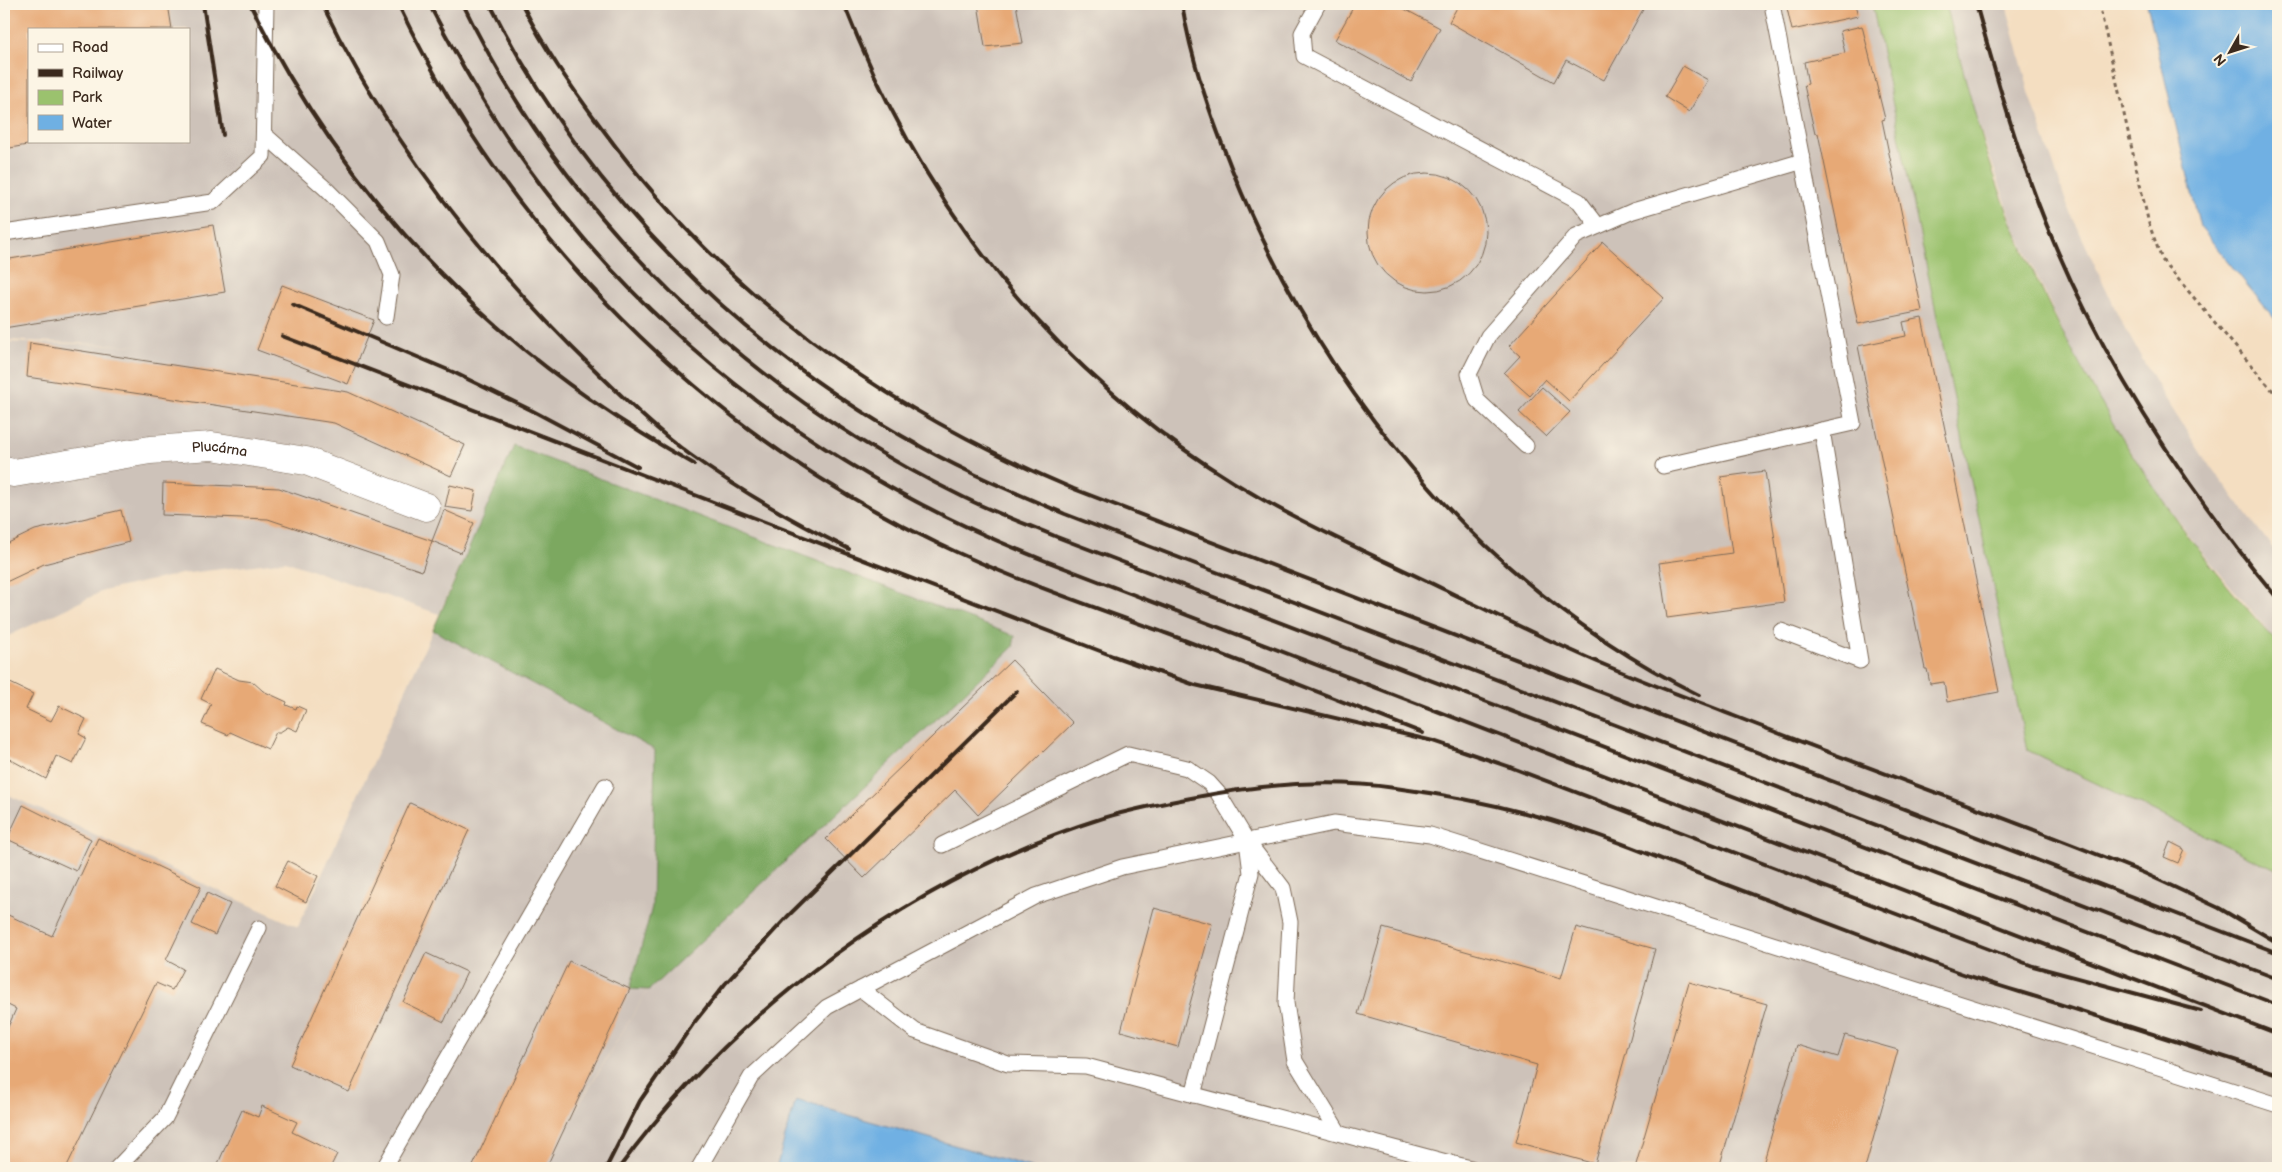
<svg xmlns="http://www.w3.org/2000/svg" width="2282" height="1172" viewBox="0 0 2282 1172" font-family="'Balsamiq Sans',sans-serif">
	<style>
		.industrial { fill: #cdc2b9; fill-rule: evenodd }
		.green { fill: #9bc26e; stroke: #6b7646 }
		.forest { fill: #7ca861; stroke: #5c6940 }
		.water { fill: #6fb0e3; stroke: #556d80 }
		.building { fill: #e7a976 }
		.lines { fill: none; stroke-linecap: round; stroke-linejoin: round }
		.service-casing { stroke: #7c6957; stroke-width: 17 }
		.minor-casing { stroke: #7c6957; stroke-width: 29 }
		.path { stroke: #7c6957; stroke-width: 3; stroke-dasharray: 4 4; stroke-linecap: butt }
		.service { stroke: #fff; stroke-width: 15 }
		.minor { stroke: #fff; stroke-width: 28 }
		.rail { stroke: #3b2a1e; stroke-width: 4 }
		.labels { text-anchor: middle; stroke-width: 4; stroke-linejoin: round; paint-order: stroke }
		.street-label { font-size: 14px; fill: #3b2a1e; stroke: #fcf5e5 }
	</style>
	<rect width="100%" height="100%" fill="#fcf5e5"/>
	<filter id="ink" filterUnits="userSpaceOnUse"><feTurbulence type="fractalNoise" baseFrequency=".02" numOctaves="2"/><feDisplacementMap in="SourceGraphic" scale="10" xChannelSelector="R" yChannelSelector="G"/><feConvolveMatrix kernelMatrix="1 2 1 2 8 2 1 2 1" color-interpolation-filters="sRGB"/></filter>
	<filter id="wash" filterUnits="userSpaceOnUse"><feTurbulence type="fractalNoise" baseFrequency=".0096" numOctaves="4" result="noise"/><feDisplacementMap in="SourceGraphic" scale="20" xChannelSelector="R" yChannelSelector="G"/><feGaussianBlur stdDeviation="1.12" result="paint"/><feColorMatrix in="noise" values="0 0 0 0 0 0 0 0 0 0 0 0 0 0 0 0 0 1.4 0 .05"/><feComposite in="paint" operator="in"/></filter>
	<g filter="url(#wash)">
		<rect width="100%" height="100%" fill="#f4dec1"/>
		<g class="industrial">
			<path d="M4,4h1868l155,746 251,121v297h-1737l122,-203 -123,203h-536v-375l294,134 135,-297 222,119 359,-113 -500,-189 -75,167 -154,-53 -104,13 -78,17 -99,47v-296l143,4 -143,-6zM29,29h160v112h-160z"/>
			<polygon points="1946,4 2006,4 2029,92 2067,205 2121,321 2156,384 2204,458 2278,555 2278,643 2202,552 2156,491 2107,413 2070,347 2014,226 1973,108"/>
		</g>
		<path class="green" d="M1872,4h74c19,74 38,152 68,224 64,151 151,295 264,415v228l-251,-121z"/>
		<polygon class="forest" points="514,446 1015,636 1013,647 649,990 630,989 652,907 655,750 433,630"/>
		<g class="water">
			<polygon points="2147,4 2278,4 2278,323 2200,227"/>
			<polygon points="796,1100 1034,1168 776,1168"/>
		</g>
		<g id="blocks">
			<g class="building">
				<polygon points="4,4 168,4 172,29 29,29 29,141 45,142 4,149"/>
				<polygon points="978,4 1016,4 1023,43 985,47"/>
				<polygon points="1355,4 1395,4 1440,28 1411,82 1335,40"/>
				<polygon points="1459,4 1646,4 1604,80 1566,60 1554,82 1449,22"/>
				<polygon points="1786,4 1855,4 1858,16 1792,30"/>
				<polygon points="1862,26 1885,119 1882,120 1922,311 1858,324 1818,133 1815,134 1804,85 1808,84 1804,62 1845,53 1840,31"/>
				<polygon points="1683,66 1708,80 1689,112 1665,97"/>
				<polygon points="189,105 192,119 189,119"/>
				<circle cx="1427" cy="232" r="59"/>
				<polygon points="213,225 225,292 4,328 4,260"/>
				<polygon points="1603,242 1664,298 1569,401 1545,379 1530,396 1504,373 1520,356 1509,346"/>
				<polygon points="282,285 374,320 348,384 257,350"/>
				<polygon points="1922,318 1999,692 1947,702 1944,682 1930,684 1927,669 1925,669 1858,346 1906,336 1903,322"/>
				<polygon points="30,343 348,392 465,445 451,476 334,423 27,377"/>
				<polygon points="4,378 7,378 5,393 4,393"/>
				<polygon points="1542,387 1570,412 1546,437 1519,412"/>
				<polygon points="1765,471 1784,602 1667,618 1659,563 1732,553 1721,477"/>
				<polygon points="163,483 279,488 432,541 444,510 474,523 461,553 432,541 422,571 268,519 162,515"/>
				<polygon points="450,485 476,491 472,511 445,507"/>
				<polygon points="121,510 129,542 44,564 4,583 4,545 35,530"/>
				<polygon points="1012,660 1073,723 978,815 955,790 864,878 826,839"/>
				<polygon points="215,669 239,680 253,682 263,691 287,702 286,705 296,709 297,706 306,710 297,731 288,727 280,732 276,732 268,749 230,732 228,735 202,724 211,704 201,699"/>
				<polygon points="4,680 33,694 26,709 51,721 59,706 86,719 79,734 86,738 73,764 56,756 46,779 4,756"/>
				<polygon points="410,803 469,830 349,1092 290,1065"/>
				<polygon points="23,805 91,839 76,871 7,839"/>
				<polygon points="98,838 201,887 166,960 183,969 172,990 156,983 66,1168 5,1168 4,1036 16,1009 4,1003 4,913 52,936"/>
				<polygon points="2170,842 2184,849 2178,863 2164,857"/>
				<polygon points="288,861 318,876 306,902 275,886"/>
				<polygon points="207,893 230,904 215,935 192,924"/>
				<polygon points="1154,908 1212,924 1178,1047 1121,1031"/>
				<polygon points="1576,927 1655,949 1595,1164 1516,1142 1537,1065 1358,1014 1383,928 1561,978"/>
				<polygon points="426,953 467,972 444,1022 403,1002"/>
				<polygon points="569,961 630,989 546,1168 472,1168"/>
				<polygon points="1689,982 1767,1004 1719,1168 1635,1168"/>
				<polygon points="1845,1035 1898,1050 1865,1168 1762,1168 1797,1045 1838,1057"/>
				<polygon points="262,1106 297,1122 292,1132 337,1154 330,1168 216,1168 242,1110 258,1117"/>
			</g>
		</g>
	</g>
	<g filter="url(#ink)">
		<use href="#blocks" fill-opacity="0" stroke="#7c6957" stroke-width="1"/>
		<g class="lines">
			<defs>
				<g id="service">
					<polyline points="1318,4 1302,33 1304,56 1579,201 1598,226"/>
					<polyline points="264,134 326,189 378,241 392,275 386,317"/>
					<polyline points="4,233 213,202 263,156 266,4"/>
					<polyline points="1526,446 1477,400 1469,374 1488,336 1576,236 1633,211 1803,161"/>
					<polyline points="1663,466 1853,423 1772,4"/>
					<polyline points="1781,631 1860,661 1822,430"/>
					<polyline points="1247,841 1283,888 1290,922 1286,1003 1295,1061 1339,1133"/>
					<polyline points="942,845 1128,754 1187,768 1209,783 1218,793 1247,841 1251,873 1193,1095"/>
					<polyline points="861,989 915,1031 1008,1064 1086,1066 1450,1163 1448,1168"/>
					<polyline points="1450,1163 1471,1168"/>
					<polyline points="117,1168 165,1118 259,928"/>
					<polyline points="384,1168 605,786"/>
					<polyline points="699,1168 751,1077 827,1007 1036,896 1122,867 1334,823 1430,835 2278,1105"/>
				</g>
				<g id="minor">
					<path id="s1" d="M4,471l10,2 136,-23 62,-4 94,15 120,46"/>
				</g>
			</defs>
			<use href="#service" class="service-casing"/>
			<use href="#minor" class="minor-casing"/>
			<polyline class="path" points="2099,4 2149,224 2162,260 2278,397"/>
			<use href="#service" class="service"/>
			<use href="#minor" class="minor"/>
			<g class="rail">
				<polyline points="203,4 223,135"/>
				<path d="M250,4c101,201 247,351 444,460"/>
				<path d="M322,4c67,138 165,262 275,368 29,28 59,58 92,82 50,36 105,68 160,95"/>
				<path d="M398,4c112,233 306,427 539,539 75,36 153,63 231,91 85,32 170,66 255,99"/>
				<path d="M429,4c29,55 60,110 97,161 132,183 311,314 520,396l1232,473"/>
				<path d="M463,4c104,216 285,388 500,493 30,15 63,27 94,40l1221,468"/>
				<path d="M490,4c95,188 250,344 435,445 45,25 93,45 140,65l1213,465"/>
				<path d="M522,4c21,43 50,84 79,123 124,169 281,281 473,362l1204,464"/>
				<path d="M844,4c49,126 121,244 217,341 59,59 127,112 199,153 59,34 122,61 183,91 44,21 87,43 132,63 52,24 106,43 159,64 136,53 274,102 410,157l75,35 59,35"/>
				<path d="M1182,4c9,56 28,110 49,163 88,221 252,421 468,528"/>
				<path d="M1976,4c22,79 44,158 76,234 55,132 135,251 226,361"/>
				<polyline points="292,304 453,372 533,411 638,467"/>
				<polyline points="282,336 1113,656 1195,685 1433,741 1510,767 2033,966 2201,1011"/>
				<polyline points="606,1168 640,1101 693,1024 725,984 787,917 1017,691"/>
				<path d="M619,1168c119,-161 293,-290 484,-350 33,-10 66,-16 99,-22 63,-12 130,-17 193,-8 63,8 127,22 188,42 44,14 87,33 129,49 75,29 150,57 224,85 40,16 82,27 123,40 73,24 146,47 219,70"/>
			</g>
		</g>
	</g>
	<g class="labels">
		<g class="street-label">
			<text dy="5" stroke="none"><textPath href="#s1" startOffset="218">Plucárna</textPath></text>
		</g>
	</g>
	<rect width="2282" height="1172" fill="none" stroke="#fcf5e5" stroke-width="20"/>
	<rect x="28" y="28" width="162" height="115" fill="#fcf5e5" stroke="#afa495"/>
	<rect x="38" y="44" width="25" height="8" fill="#ffffff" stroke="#afa495"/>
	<text x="72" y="52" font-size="15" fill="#3b2a1e">Road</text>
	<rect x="38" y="69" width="25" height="8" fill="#3b2a1e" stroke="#afa495"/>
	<text x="72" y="78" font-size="15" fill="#3b2a1e">Railway</text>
	<rect x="38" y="90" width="25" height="15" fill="#9bc26e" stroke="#afa495"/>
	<text x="72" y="102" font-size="15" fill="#3b2a1e">Park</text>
	<rect x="38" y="115" width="25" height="15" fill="#6fb0e3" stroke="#afa495"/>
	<text x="72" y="128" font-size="15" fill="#3b2a1e">Water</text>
	<g transform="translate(2230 52) rotate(231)" stroke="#fcf5e5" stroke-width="4" paint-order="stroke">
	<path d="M0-4L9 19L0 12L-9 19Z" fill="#3b2a1e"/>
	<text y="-8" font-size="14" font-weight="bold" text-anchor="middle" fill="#3b2a1e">N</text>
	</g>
</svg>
